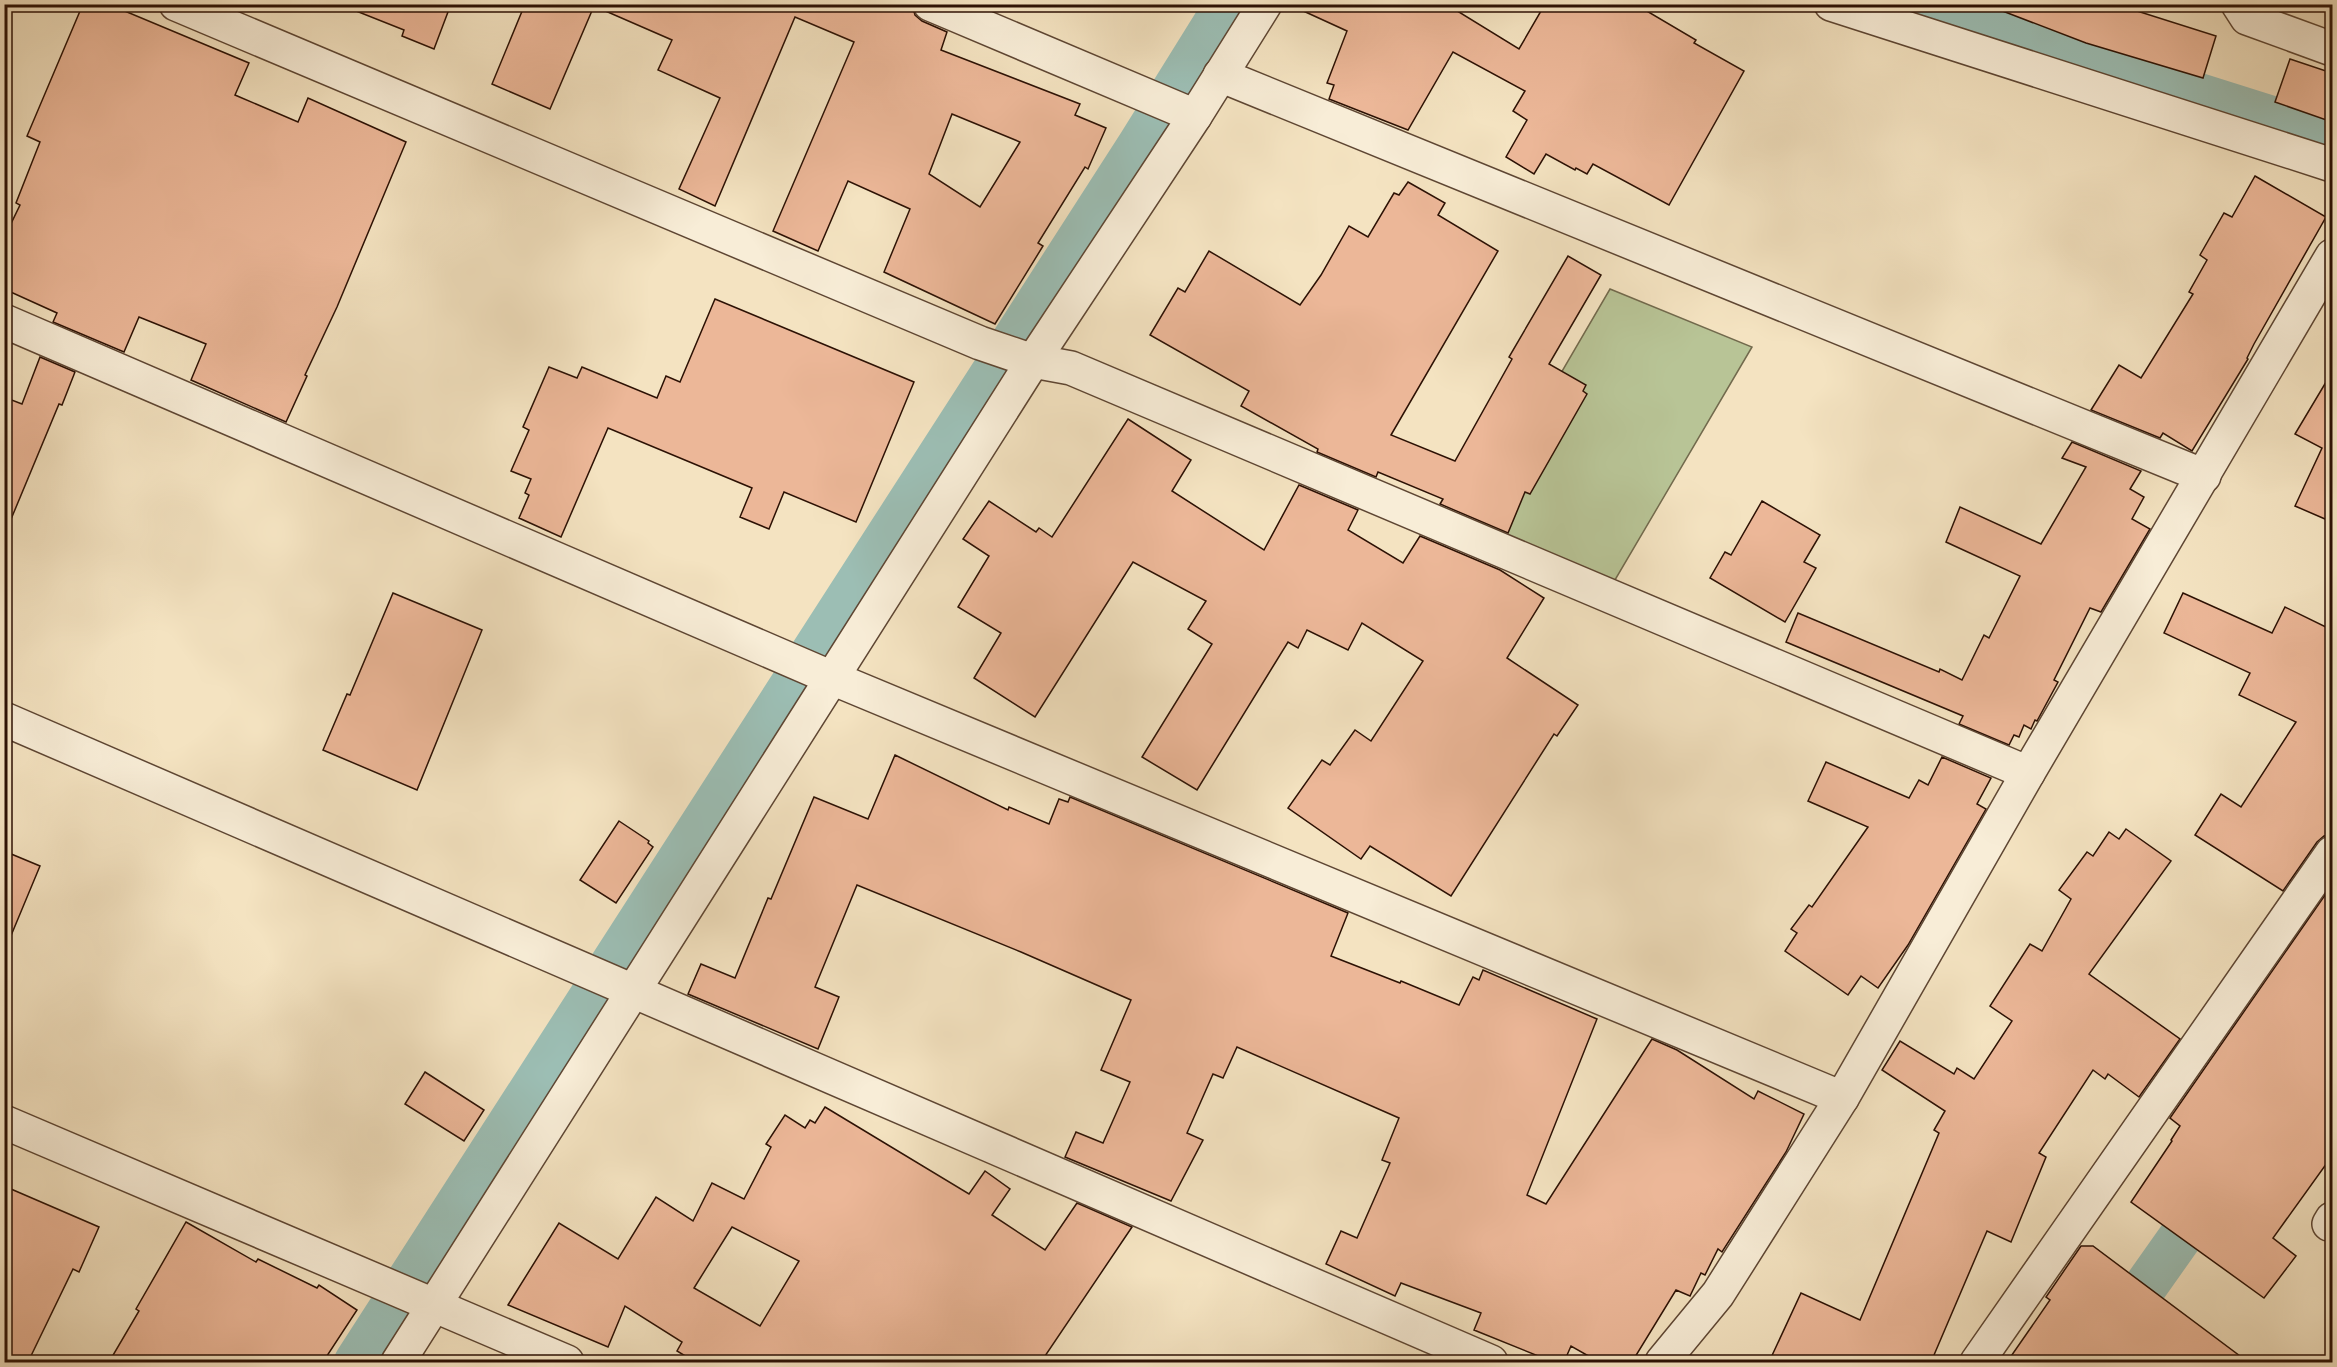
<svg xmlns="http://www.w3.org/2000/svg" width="2337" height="1367" viewBox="0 0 2337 1367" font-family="'IM FELL Double Pica',serif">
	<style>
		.green { fill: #b8c496; stroke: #726a4d; stroke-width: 1.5 }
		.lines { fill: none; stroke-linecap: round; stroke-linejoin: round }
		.canal { stroke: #9cbeb4; stroke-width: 44 }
		.building { fill: #ecb798; stroke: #2c1104; stroke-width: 1.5; fill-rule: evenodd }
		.minor-casing { stroke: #5e4633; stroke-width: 36 }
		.minor { stroke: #f8edd7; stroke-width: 33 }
	</style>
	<rect width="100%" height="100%" fill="#f4e3c1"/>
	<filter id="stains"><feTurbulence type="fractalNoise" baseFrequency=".00333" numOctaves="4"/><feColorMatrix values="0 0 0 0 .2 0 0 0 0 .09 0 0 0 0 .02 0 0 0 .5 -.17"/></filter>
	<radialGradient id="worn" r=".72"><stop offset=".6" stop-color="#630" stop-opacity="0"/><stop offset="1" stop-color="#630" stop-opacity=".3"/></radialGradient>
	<polygon class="green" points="1610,289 1752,347 1602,602 1463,541"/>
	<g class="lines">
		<g class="canal">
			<polyline points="1911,4 2332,137"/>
			<polyline points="356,1362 1140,144 1227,4"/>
			<polyline points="2092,1362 2215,1188"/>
		</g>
	</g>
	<g class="building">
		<polygon points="83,4 108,4 249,63 235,95 298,122 308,98 406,142 337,307 305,375 307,376 286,422 191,380 206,344 139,317 124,352 53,322 57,313 4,289 4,238 20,205 16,203 40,142 27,136"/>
		<polygon points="346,4 451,4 434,49 402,36 404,30 346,7"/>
		<path d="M525,4h387l3,11 7,6 25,11 -6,18 139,54 -5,11 31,13 -18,41 -3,-2 -47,76 5,3 -48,78 -111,-52 26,-63 -62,-28 -30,70 -45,-20 81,-189 -59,-25 -80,189 -36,-17 41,-91 -62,-28 14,-30 -78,-34 -44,103 -58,-25zM952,114l68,28 -40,65 -51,-33z"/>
		<polygon points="1288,4 1446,4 1519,49 1545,4 1635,4 1696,40 1694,43 1744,71 1669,205 1593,164 1587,174 1576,168 1575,170 1546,154 1534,174 1506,157 1527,120 1513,111 1525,91 1453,52 1408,130 1329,99 1334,85 1327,83 1347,31"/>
		<polygon points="1992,4 2115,4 2216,36 2203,78 2086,43 1992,7"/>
		<polygon points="2290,59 2332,73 2332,122 2275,102"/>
		<polygon points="2255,176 2326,217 2254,344 2247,358 2248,359 2192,451 2163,433 2160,438 2091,410 2119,365 2141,378 2193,294 2189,292 2207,260 2200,255 2224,213 2232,217"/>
		<polygon points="1408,182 1445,203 1438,215 1498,251 1391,435 1455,461 1512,359 1509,357 1568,256 1601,275 1549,364 1586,385 1583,391 1587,394 1530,494 1525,492 1508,533 1440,504 1443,499 1378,472 1376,477 1317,452 1318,449 1241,406 1249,391 1150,335 1178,288 1185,292 1209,251 1300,305 1321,275 1349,226 1368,237 1394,193 1399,195"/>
		<polygon points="715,299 914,382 856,522 784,492 769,529 740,517 752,488 608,428 561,537 519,518 529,495 525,493 531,479 511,471 529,430 523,427 549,367 577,378 582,367 657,398 666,376 680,382"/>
		<polygon points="40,357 75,372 62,405 59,404 4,536 4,397 22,404"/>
		<polygon points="2332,372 2332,522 2295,506 2322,448 2295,434"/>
		<polygon points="1128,419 1191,460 1172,491 1264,550 1299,485 1358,510 1348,530 1403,563 1420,536 1500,570 1544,598 1507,658 1578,705 1557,736 1554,734 1451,896 1370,846 1361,859 1288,808 1322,760 1330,765 1355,730 1371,741 1423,661 1362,623 1348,650 1307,630 1298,648 1288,642 1197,790 1142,757 1212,644 1188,629 1206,601 1133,562 1035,717 974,678 1001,633 958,607 989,556 963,539 989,501 1036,532 1039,528 1052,537"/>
		<polygon points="2072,442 2141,471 2130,489 2144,497 2132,519 2150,529 2101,612 2090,608 2054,680 2058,682 2037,721 2035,720 2031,729 2024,725 2019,737 2014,735 2009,745 1959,724 1963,716 1786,642 1798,613 1939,672 1940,669 1962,680 1984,635 1989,638 2020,576 1946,542 1960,507 2041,544 2086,467 2062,458"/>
		<polygon points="1762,501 1820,535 1804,562 1816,568 1785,622 1710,578 1725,552 1731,555"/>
		<polygon points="393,593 482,630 417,790 323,750 347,694 350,695"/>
		<polygon points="2183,593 2272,633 2285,607 2332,630 2332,834 2324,836 2317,842 2283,891 2195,835 2221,794 2241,807 2296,722 2239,695 2250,673 2164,633"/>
		<polygon points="895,755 1008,810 1009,807 1049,824 1059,799 1068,802 1070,797 1348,913 1331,956 1400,983 1401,981 1459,1005 1473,977 1479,980 1483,970 1597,1019 1527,1195 1546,1204 1652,1039 1677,1050 1754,1099 1758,1091 1804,1114 1786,1152 1722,1252 1718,1249 1705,1275 1701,1273 1690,1296 1676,1290 1632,1362 1599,1362 1571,1346 1564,1362 1553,1362 1474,1330 1481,1313 1401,1283 1395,1296 1326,1264 1341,1231 1357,1238 1390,1163 1382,1160 1399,1118 1237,1047 1223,1078 1213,1074 1187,1133 1203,1140 1171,1201 1065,1157 1076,1132 1103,1143 1130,1082 1101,1070 1131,1000 1021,952 857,885 815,987 839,997 818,1049 688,994 701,964 735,978 768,898 771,899 814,797 868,819"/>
		<polygon points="1942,757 1991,778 1977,804 1986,809 1908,945 1878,988 1861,976 1848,995 1785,951 1797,933 1791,929 1809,905 1812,907 1868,827 1808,801 1826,762 1909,798 1919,780 1928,785"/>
		<polygon points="619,821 649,841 648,843 653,847 616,903 580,880"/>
		<polygon points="2126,829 2171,861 2089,974 2180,1039 2139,1097 2108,1074 2105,1079 2093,1070 2039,1153 2046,1157 2011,1242 1987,1231 1931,1362 1769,1362 1801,1293 1860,1320 1939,1133 1934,1130 1945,1111 1882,1070 1900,1041 1954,1074 1957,1068 1974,1079 2012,1021 1990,1006 2030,944 2042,951 2071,899 2059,890 2087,852 2093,856 2109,832 2119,839"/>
		<polygon points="4,851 40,866 5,950 4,950"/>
		<polygon points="2332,885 2332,1156 2273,1238 2296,1256 2264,1298 2131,1202 2172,1141 2171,1140 2180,1126 2170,1118"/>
		<polygon points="425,1072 484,1110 464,1141 405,1104"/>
		<path d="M825,1107l144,87 16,-23 25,18 -18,26 53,35 32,-47 55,24 -91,135h-346l-18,-11 5,-9 -57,-36 -17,41 -100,-42 51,-82 59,36 38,-62 37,24 19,-38 32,16 27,-52 -5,-3 19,-29 20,13 5,-8 5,3zM732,1227l67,34 -39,65 -66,-38z"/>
		<polygon points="4,1186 99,1227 79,1272 73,1269 28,1362 4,1362"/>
		<polygon points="186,1222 256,1262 258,1259 317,1288 319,1285 357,1310 323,1362 109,1362 139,1311 136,1309"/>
		<polygon points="2081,1246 2093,1246 2248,1362 2007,1362 2050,1300 2046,1297"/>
	</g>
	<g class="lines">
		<defs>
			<g id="minor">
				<polyline points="176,4 980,343 1033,361 1071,368 2028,773"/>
				<polyline points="930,4 1195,116"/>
				<polyline points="1831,4 2332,165"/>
				<polyline points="2238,4 2247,18 2332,49"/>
				<polyline points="1220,75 2204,476"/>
				<polyline points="4,321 832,678 1842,1098"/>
				<polyline points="4,719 1491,1362"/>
				<polyline points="4,1122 567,1362"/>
				<polyline points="2329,1224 2332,1219"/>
				<polyline points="398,1362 1033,361 1195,116 1265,4"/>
				<polyline points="1662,1362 1718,1294 1842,1098 2028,773 2332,256"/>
				<polyline points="1977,1362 2332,853"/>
			</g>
		</defs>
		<use href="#minor" class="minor-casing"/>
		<use href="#minor" class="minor"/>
	</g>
	<rect width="2337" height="1367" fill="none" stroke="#f4e3c1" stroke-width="24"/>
	<rect x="6" y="6" width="2325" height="1355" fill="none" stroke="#2c1104" stroke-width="3"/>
	<rect x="12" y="12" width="2313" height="1343" fill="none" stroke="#2c1104" stroke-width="1.5"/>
	<rect width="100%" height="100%" filter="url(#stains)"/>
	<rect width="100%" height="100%" fill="url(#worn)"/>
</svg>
